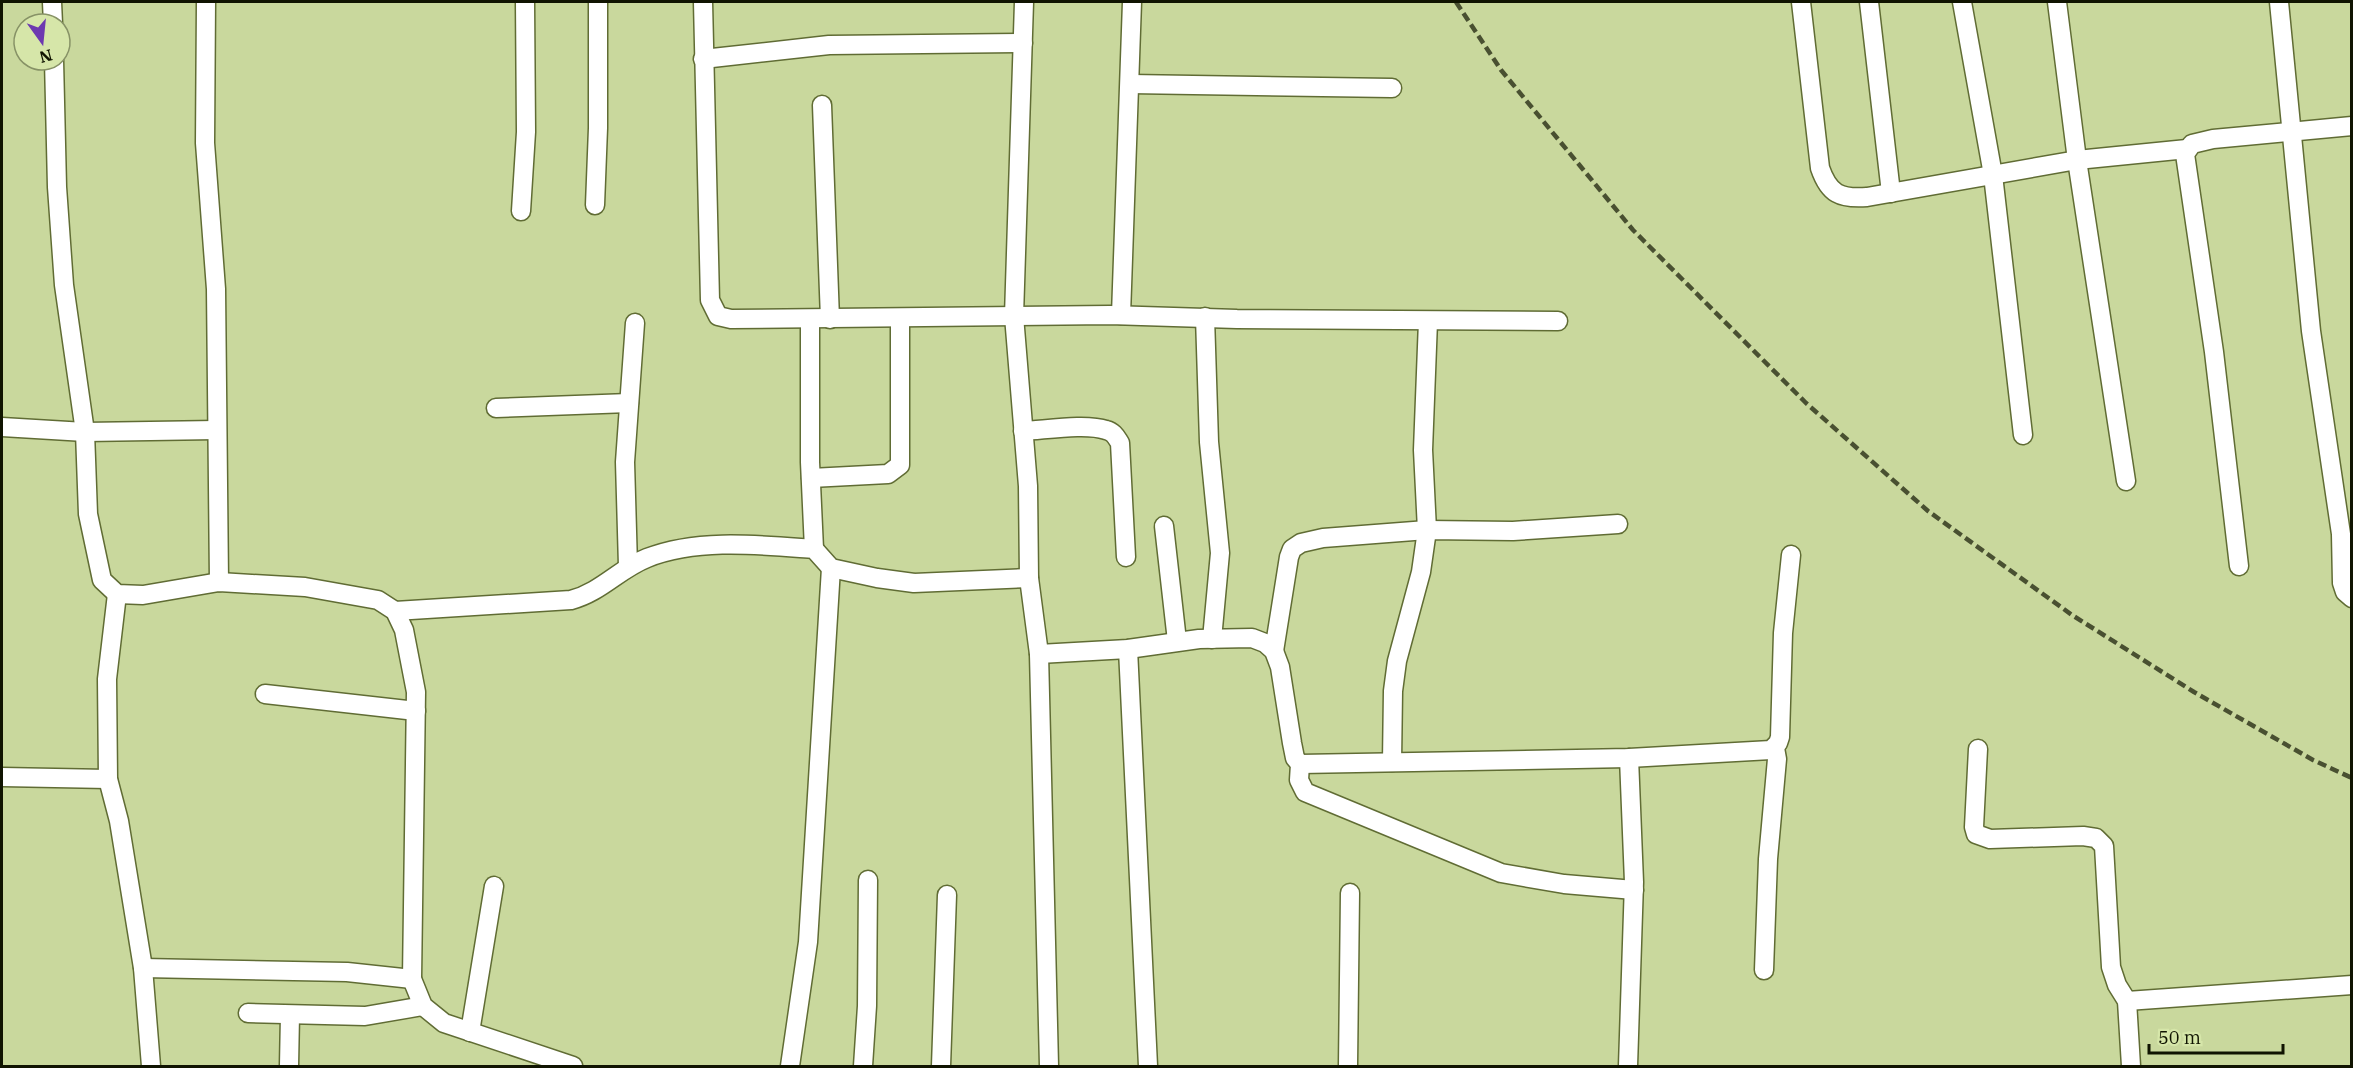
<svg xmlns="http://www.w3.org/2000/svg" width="2353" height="1068" viewBox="0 0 2353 1068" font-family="'IBM Plex Serif',serif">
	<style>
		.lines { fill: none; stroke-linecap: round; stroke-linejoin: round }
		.minor-casing { stroke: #606c34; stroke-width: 21 }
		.minor { stroke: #fff; stroke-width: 18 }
		.rail { stroke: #495031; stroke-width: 4.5; stroke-dasharray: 9 4.5; stroke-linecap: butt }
	</style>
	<rect width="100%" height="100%" fill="#c9d89d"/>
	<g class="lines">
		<defs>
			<g id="minor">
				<polyline points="52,2 53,24"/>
				<polyline points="206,2 205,143 216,289 219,582"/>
				<polyline points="703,2 710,300 718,316 731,319 1110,315 1237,319 1558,321"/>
				<polyline points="1024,2 1014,316 1028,486 1029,578 1039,654 1049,1066"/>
				<path d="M1801,2l19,166c9,26 20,31 47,29l210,-37 110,-11"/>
				<polyline points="1869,2 1891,193"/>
				<polyline points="1962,2 1993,175 2023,435"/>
				<polyline points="2057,2 2077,160 2126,481"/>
				<polyline points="2279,2 2311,331 2341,534 2342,583 2345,592 2352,598"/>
				<polyline points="703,59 829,45 1023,43"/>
				<polyline points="54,60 57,187 64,285 85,432 88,514 102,580 117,594 143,595 219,582 305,587 378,600 395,611 404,630 416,692 412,979 423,1006 444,1023 573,1066"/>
				<polyline points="1130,84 1392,88"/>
				<polyline points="822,105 830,319"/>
				<polyline points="595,205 598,128 598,2"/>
				<polyline points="521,211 526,132 525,2"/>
				<polyline points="1121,315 1132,2"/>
				<polyline points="1205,317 1209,442 1220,553 1212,639"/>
				<polyline points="810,319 810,462 814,549"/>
				<polyline points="496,408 629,403"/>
				<polyline points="2,427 85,432 216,430"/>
				<path d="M1023,431c22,-1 63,-8 83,-1 8,2 10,7 14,13l6,114"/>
				<polyline points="811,478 888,474 900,465 900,318"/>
				<polyline points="1164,526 1177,641"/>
				<polyline points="628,566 625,462 635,323"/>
				<polyline points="2239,566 2214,352 2185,154 2192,144 2213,139 2352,126"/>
				<polyline points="117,594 107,679 108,779 119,821 143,968 151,1066"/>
				<path d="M395,611l176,-11c30,-8 48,-31 76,-42 51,-20 113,-13 167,-9l17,19 46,10 37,5 115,-5"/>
				<polyline points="1128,649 1148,1066"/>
				<polyline points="1274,651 1289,557 1292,549 1301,543 1323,538 1427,530 1513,531 1618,524"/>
				<polyline points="1039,654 1128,649 1199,639 1252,638 1265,643 1274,651 1280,667 1292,743 1295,758 1300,764 1299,780 1305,792 1501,873 1564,884 1634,890"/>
				<polyline points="265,694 416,711"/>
				<polyline points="1978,749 1974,827 1976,834 1990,839 2083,836 2096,838 2104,846 2111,967 2117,985 2127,1001 2131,1066"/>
				<polyline points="1392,762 1393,691 1397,661 1421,572 1427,530 1423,450 1428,321"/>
				<polyline points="1300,764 1629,758 1771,750 1778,743 1780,737 1783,633 1791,555"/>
				<polyline points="2,777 108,779"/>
				<polyline points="143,968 347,972 412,979"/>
				<polyline points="1764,970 1768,859 1777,759 1775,748"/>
				<polyline points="2127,1001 2352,985"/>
				<polyline points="248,1013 365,1016 423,1006"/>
				<polyline points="470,1032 494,886"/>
				<polyline points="289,1066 290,1015"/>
				<polyline points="790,1066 808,942 831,568"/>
				<polyline points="863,1066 867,1006 868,880"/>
				<polyline points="941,1066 947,895"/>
				<polyline points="1348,1066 1350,893"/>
				<polyline points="1628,1066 1634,882 1629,758"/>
			</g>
		</defs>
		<use href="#minor" class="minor-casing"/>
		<use href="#minor" class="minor"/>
		<polyline class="rail" points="1456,2 1501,70 1633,230 1806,403 1928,511 2072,615 2194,692 2313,760 2352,778"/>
	</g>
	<rect width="2353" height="1068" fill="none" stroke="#101401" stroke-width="6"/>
	<g transform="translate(42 42) rotate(165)"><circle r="28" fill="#d6e6a9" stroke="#879266" stroke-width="1.5"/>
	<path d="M0-4.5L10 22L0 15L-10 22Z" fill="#6d39b0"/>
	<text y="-9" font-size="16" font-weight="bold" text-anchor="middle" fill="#101401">N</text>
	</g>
	<path d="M2149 1044v9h134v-9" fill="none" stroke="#101401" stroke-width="3"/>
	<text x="2158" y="1044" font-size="18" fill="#101401" stroke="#d6e6a9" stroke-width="4.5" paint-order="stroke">50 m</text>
</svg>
